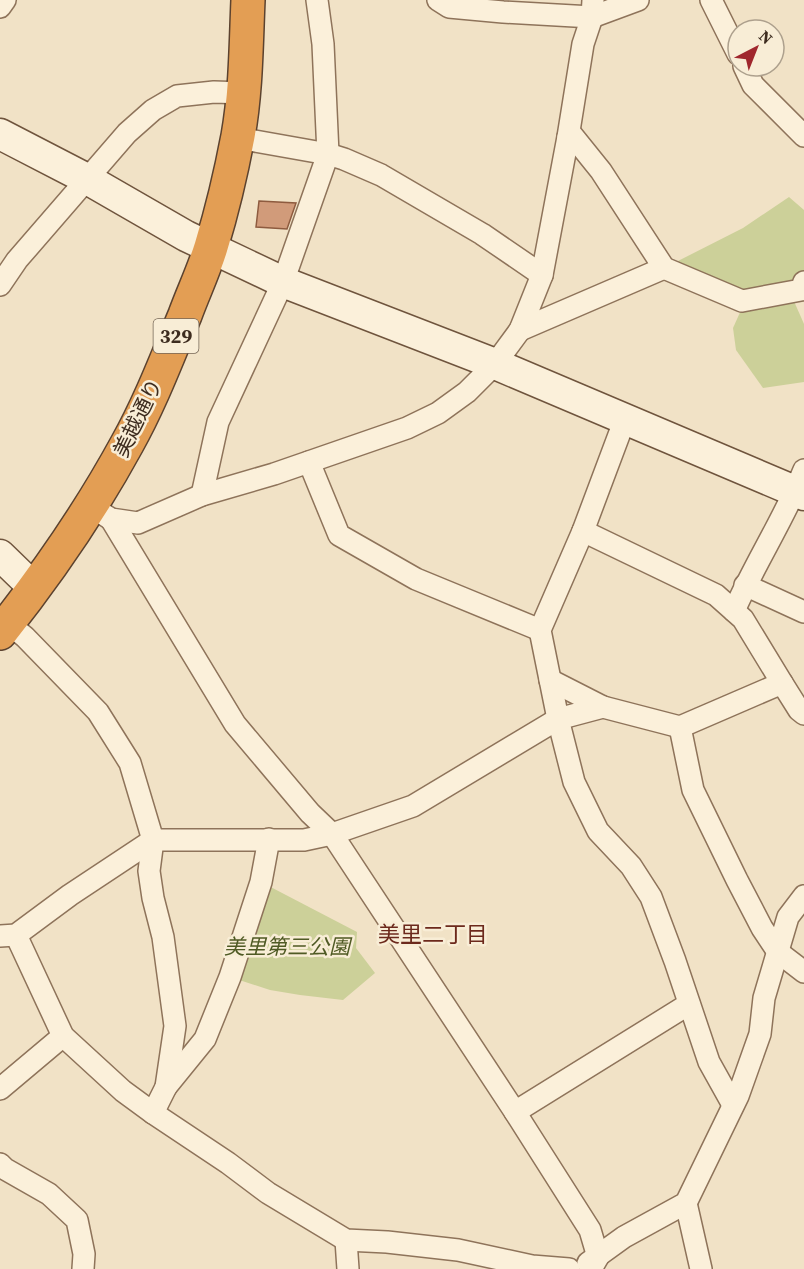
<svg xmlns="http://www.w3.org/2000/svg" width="804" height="1269" viewBox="0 0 804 1269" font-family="'Source Serif 4','Noto Sans JP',serif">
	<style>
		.green { fill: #ccd099 }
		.building { fill: #d19b7a; stroke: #8e5b3f; stroke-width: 1.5 }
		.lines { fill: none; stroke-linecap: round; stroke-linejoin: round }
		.street-casing { stroke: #8e735a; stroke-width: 24 }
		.secondary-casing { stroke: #6f543d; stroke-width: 33 }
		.highway-casing { stroke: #5b422f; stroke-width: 36 }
		.street { stroke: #fbf0da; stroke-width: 21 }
		.secondary { stroke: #fbf0da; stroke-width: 30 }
		.highway { stroke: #e39e54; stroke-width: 33 }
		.labels { text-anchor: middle; stroke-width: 5; stroke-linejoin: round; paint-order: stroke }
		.shield { fill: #f8edd6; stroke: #756656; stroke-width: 1.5 }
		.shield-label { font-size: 20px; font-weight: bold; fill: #3d2c1f }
		.street-label { font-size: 21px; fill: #3d2c1f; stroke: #f8edd6 }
		.park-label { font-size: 21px; font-style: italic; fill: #4f5a24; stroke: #f8edd6 }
		.neighbourhood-label { font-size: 22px; fill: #6c291c; stroke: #f8edd6 }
	</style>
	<rect width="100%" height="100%" fill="#f1e2c6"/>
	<g class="green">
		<polygon points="789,197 804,210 804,273 797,284 743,295 674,263 743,228"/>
		<polygon points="793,299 804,324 804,382 763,388 736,350 733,328 742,308"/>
		<polygon points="261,882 357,932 356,948 375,973 343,1000 300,995 270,990 230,977"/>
	</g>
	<polygon class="building" points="259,201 296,203 287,229 256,227"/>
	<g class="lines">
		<defs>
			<g id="street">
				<polyline points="438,0 449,7 503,12 592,17 638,0"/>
				<polyline points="711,0 738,54"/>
				<polyline points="0,7 5,0"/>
				<polyline points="744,66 753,85 804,136"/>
				<polyline points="568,137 572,135 601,171 664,268 742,301 801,290 804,282"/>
				<polyline points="238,138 328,154 344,159 381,175 482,234 542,275"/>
				<polyline points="0,285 17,260 127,133 153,110 177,96 214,92 244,93"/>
				<polyline points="520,330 664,268"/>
				<polyline points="625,419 583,531 540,630 558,719 574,782 598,831 631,866 651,897 675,961 709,1062 733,1105"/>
				<polyline points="309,462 339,535 416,579 540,630"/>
				<polyline points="202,495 218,422 283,282 328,154 323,44 317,0"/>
				<polyline points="103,514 111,519 138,523 202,495 274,474 407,428 438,413 467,392 495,364 520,330 542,275 568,137 583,44 592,17 593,0"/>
				<polyline points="111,519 235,724 310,813 332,834 515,1112 590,1230 598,1257 591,1269"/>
				<polyline points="583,531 716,595 743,619 782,683 799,710 804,714"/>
				<polyline points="745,585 804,612"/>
				<path d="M734,611c21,-48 50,-92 70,-141"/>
				<polyline points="8,623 25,637 98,712 130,763 153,840 149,871 153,898 163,937 175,1026 166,1087 153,1113"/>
				<polyline points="550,680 603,707"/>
				<polyline points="680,727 693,790 737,880 762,928 778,952 804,972"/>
				<polyline points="16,935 63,1036 123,1091 153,1113 228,1163 268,1193 346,1240 387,1242 458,1250 532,1266 569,1269"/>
				<polyline points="0,936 16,935 70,895 153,840 304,840 332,834 413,806 558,719 603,707 680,727 782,683"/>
				<polyline points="166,1087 205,1039 230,977 261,882 269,839"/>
				<polyline points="0,1089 63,1036"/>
				<polyline points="515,1112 689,1004"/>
				<polyline points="0,1164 5,1169 49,1194 77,1220 84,1254 83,1269"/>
				<polyline points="686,1203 701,1269"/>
				<polyline points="346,1240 348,1269"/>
				<polyline points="588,1263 624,1237 686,1203 738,1096 760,1034 764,998 788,917 804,896"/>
			</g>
			<g id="secondary">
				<polyline points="0,134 87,179 186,236 283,282 495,364 804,495"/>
				<polyline points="0,555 34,588"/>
			</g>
			<path id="highway" d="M0,633c47,-59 91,-123 127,-189 23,-41 40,-86 58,-129 8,-22 19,-45 26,-68 11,-36 20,-74 27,-111 8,-45 8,-90 10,-136"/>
		</defs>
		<use href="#street" class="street-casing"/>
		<use href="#secondary" class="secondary-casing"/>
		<use href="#highway" class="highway-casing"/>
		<use href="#street" class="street"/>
		<use href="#secondary" class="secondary"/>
		<use href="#highway" class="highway"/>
	</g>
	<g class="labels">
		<rect class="shield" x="153.5" y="319" width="45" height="34" rx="4.5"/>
		<g class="shield-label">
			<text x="176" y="343">329</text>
		</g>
		<g class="street-label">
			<text transform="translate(138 418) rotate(-64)" y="7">美越通り</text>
		</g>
		<g class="park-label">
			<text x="287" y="954">美里第三公園</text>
		</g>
		<g class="neighbourhood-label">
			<text x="433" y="942">美里二丁目</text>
		</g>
	</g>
	<g transform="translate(756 48) rotate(42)"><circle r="28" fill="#f8edd6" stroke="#ada08d" stroke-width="1.5"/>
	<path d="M0-4.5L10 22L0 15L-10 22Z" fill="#a0272d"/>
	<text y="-9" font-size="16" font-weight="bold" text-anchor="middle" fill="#3d2c1f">N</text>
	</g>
</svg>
